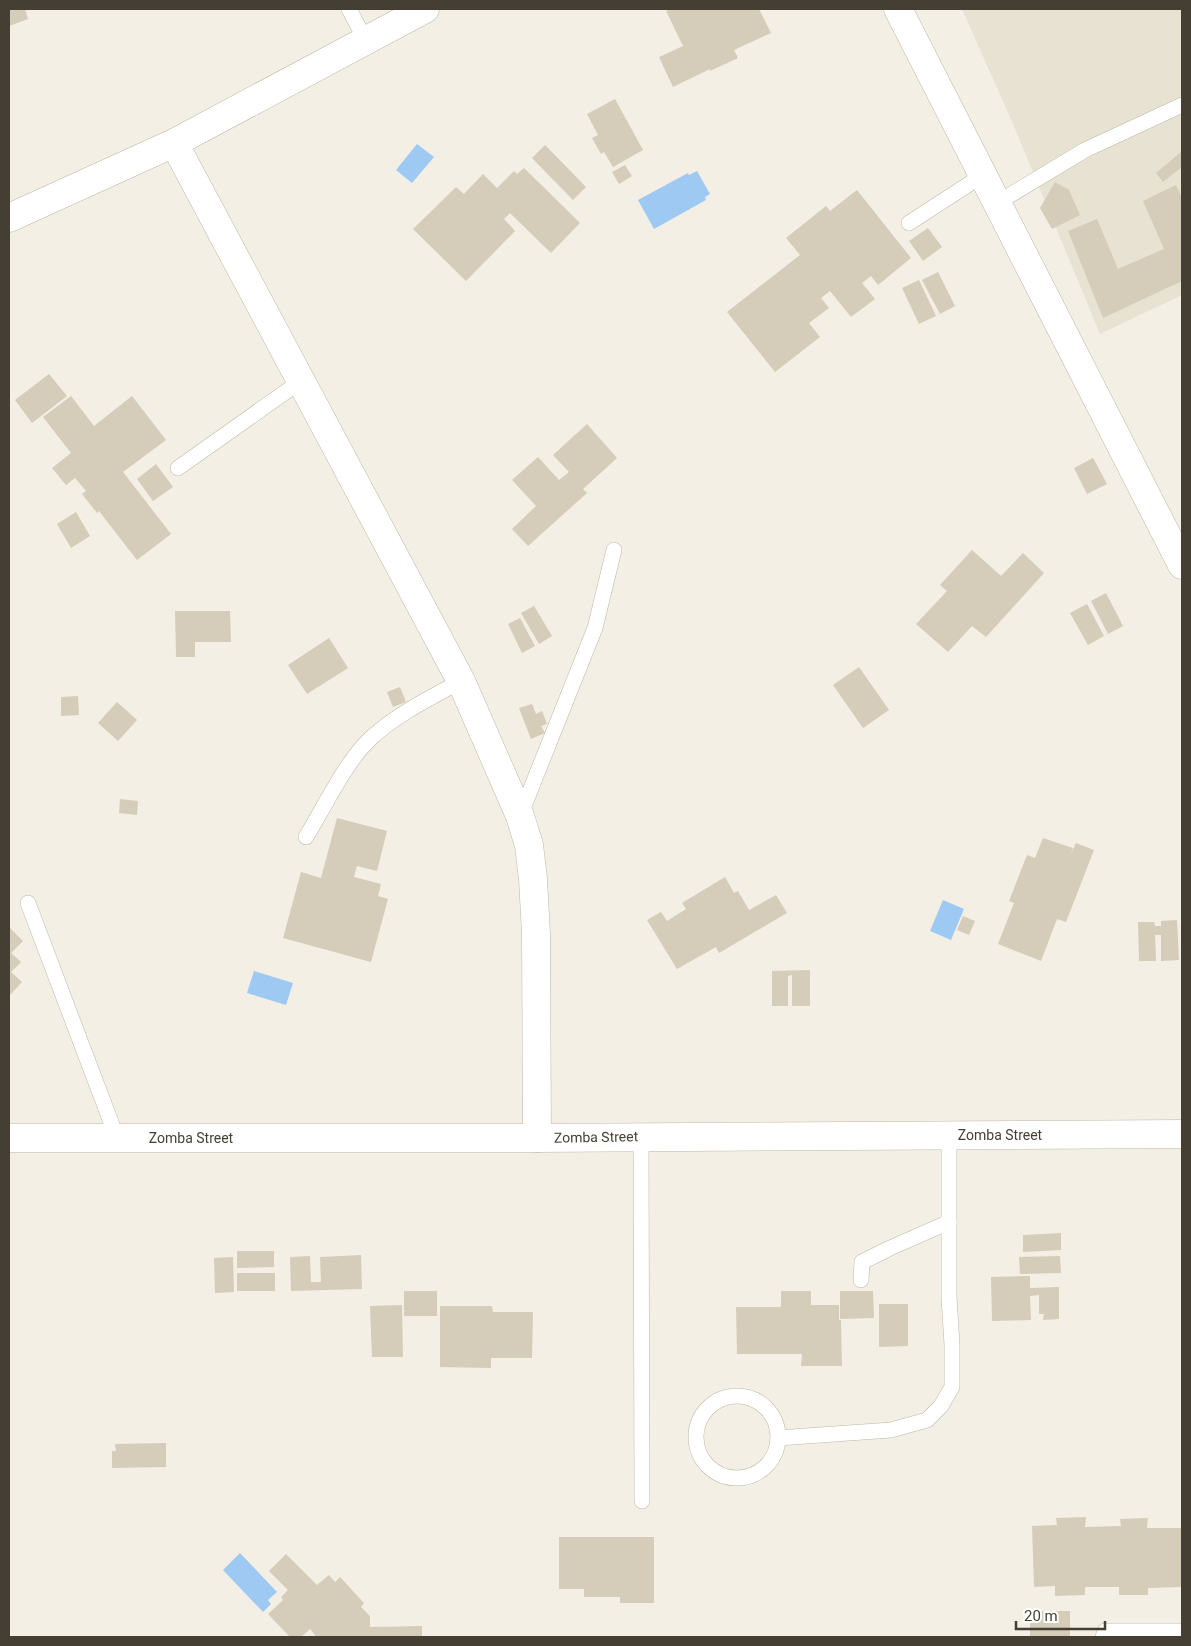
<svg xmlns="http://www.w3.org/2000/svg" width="1191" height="1646" viewBox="0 0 1191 1646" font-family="Roboto,sans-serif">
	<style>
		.residential { fill: #e7e2d1 }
		.water { fill: #9dc9f3 }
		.building { fill: #d5ccb9 }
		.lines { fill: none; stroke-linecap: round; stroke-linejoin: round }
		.lane-casing { stroke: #beb8a6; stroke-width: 16 }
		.street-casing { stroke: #beb8a6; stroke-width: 29 }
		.lane { stroke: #fff; stroke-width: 15 }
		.street { stroke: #fff; stroke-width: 28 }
		.labels { text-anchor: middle; stroke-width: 4.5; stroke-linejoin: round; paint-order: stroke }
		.street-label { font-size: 14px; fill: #453f33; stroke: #fff }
	</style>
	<rect width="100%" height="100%" fill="#f3efe4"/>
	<polygon class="residential" points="962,9 1182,9 1182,295 1100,334 1013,124"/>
	<g class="water">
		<polygon points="417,144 434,157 412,183 396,170"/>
		<polygon points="697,171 710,194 705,197 706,200 654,229 638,200 688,173 689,175"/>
		<polygon points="943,900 964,909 951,940 930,931"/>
		<polygon points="254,971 293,983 286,1005 247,993"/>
		<polygon points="240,1553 277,1592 268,1600 271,1604 263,1612 223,1570"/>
	</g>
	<g class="building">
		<polygon points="9,9 25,9 28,19 9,26"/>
		<polygon points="671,9 759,9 771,33 734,50 738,58 710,71 710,69 673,87 659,57 683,46 666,11"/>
		<polygon points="615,99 643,150 613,167 604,152 601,154 592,138 598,135 587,114"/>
		<polygon points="545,145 586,187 573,200 532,158"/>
		<polygon points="1182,151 1182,167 1163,182 1156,173"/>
		<polygon points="625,165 632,176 619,184 612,172"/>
		<polygon points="524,168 580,223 551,253 510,213 504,219 515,231 466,281 413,229 456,187 464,194 483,174 497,188 514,171 517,174"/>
		<polygon points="1055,182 1069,190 1080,215 1052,229 1040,208"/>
		<polygon points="1176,185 1182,198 1182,281 1103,318 1068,231 1097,219 1118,269 1164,249 1143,201"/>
		<polygon points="857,190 911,258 878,285 871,276 862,283 875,299 851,317 830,291 821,298 829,308 809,323 820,337 775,372 727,312 800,255 786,238 826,206 830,211"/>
		<polygon points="928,228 942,247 923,261 909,241"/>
		<polygon points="938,272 955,306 940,314 922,280"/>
		<polygon points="919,280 936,316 919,324 902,288"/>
		<polygon points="49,374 67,396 32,423 15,400"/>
		<polygon points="71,396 94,426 132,396 166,440 123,472 171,534 137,560 99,511 97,513 82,494 86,491 75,478 66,485 52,468 71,453 43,417"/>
		<polygon points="587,424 617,458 583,489 587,493 528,546 512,529 536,506 512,480 538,457 559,480 569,472 553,455"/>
		<polygon points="1093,458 1107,484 1087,494 1074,468"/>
		<polygon points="156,464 173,487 153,501 137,479"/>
		<polygon points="76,512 90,536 71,548 57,524"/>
		<polygon points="972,550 1001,576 1023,553 1044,573 986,637 972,626 948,652 916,624 947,591 940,585"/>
		<polygon points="1106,593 1123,626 1108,634 1091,601"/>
		<polygon points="1087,604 1104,636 1088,645 1070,613"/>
		<polygon points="534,606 552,636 539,644 521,613"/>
		<polygon points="175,611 230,611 231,642 195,642 195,657 176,657"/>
		<polygon points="520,618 535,646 522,653 508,624"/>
		<polygon points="329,638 348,668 307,694 288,665"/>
		<polygon points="859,667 889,710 863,728 833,685"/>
		<polygon points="400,687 406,702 393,707 387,692"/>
		<polygon points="78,696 79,715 61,716 61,697"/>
		<polygon points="117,702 137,720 118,741 98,723"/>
		<polygon points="532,704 536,714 542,711 547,724 541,726 545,733 531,739 519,708"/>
		<polygon points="120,799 138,801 137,815 119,813"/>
		<polygon points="337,818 387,831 377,871 357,866 354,877 381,884 378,896 388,899 371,962 283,938 301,872 321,878"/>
		<polygon points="1043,838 1073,848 1070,856 1076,843 1094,850 1066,922 1057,919 1041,961 998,944 1014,903 1009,901 1027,855 1035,858"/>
		<polygon points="725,877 734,893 738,891 749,910 776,895 787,913 719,953 716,947 677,969 647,920 661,912 667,921 686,909 682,903"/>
		<polygon points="963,916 975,921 969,935 957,930"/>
		<polygon points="1177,920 1179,960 1161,961 1161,935 1155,935 1156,961 1139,961 1138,922 1154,922 1155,926 1161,926 1161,921"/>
		<polygon points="9,927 23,941 11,953 21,962 11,972 22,982 9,996"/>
		<polygon points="810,970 810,1006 792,1006 792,975 788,976 788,1006 772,1006 772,971"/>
		<polygon points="1061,1233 1061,1250 1023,1252 1023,1235"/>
		<polygon points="237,1251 274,1251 274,1267 237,1268"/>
		<polygon points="361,1255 362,1289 291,1291 290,1257 310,1256 311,1282 321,1282 320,1257"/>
		<polygon points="1060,1256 1061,1273 1020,1274 1019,1257"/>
		<polygon points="233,1257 234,1292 215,1293 214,1258"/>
		<rect x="237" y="1273" width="38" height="18"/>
		<polygon points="1030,1276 1030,1288 1059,1287 1059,1319 1043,1320 1044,1314 1039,1314 1039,1295 1030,1296 1031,1320 992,1321 991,1277"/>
		<rect x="404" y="1291" width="33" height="25"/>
		<polygon points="781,1291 811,1291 811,1305 839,1305 839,1320 841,1320 842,1366 801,1366 802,1354 737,1354 736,1307 781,1307"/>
		<polygon points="840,1291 873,1291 874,1318 840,1319"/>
		<polygon points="879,1304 908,1304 908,1346 879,1347"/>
		<polygon points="402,1305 403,1357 372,1357 370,1306"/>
		<polygon points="440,1306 492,1306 493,1312 533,1312 532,1358 491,1358 491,1368 440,1367"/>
		<polygon points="166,1443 166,1467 112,1468 112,1451 116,1451 115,1444"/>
		<polygon points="1086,1517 1085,1527 1121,1526 1120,1519 1148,1518 1147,1528 1182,1528 1182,1587 1148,1588 1148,1595 1119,1595 1119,1587 1085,1587 1085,1595 1055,1596 1055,1586 1034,1587 1032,1526 1057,1525 1056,1518"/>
		<polygon points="559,1537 654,1537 654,1603 620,1603 620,1597 584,1597 584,1589 559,1589"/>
		<polygon points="286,1554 317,1585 329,1575 335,1582 340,1577 364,1603 361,1607 370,1616 370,1627 422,1626 422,1637 315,1637 315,1635 310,1629 301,1637 290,1637 268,1614 283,1600 281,1597 288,1590 269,1571"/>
		<rect x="1030" y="1611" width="40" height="26"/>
	</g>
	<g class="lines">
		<defs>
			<g id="lane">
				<polyline points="349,9 366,41"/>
				<polyline points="997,203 1085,150 1182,105"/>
				<polyline points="909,223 983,175"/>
				<polyline points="178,468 301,381"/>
				<polyline points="520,816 595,628 614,550"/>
				<path d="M306,837c18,-29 40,-76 65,-99 26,-24 59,-40 90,-57"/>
				<polyline points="28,903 117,1138"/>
				<polyline points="641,1137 642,1501"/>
				<polyline points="861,1280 862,1262 888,1249 949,1222"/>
				<circle cx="737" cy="1437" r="41"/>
				<polyline points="778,1438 891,1430 927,1420 941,1406 952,1387 952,1345 949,1297 949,1135"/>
				<polyline points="1103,1637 1105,1631 1182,1631"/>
			</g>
			<g id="street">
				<polyline points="898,9 1182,565"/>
				<polyline points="174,143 461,681 520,816 529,845 533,879 536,934 537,1138"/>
				<polyline points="9,218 174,143 425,9"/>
				<polyline points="9,1138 537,1138 1182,1134"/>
			</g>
		</defs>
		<use href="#lane" class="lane-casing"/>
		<use href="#street" class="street-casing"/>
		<use href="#lane" class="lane"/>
		<use href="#street" class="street"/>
	</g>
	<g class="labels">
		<g class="street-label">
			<text x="1000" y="1140">Zomba Street</text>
			<text transform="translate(596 1137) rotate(-1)" y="5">Zomba Street</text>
			<text x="191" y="1143">Zomba Street</text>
		</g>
	</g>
	<rect width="1191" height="1646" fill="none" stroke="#453f33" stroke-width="20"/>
	<path d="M1016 1621v8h89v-8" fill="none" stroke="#453f33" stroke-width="2.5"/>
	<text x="1024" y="1621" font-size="15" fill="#453f33" stroke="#ffffff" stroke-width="4" paint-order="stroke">20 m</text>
</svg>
